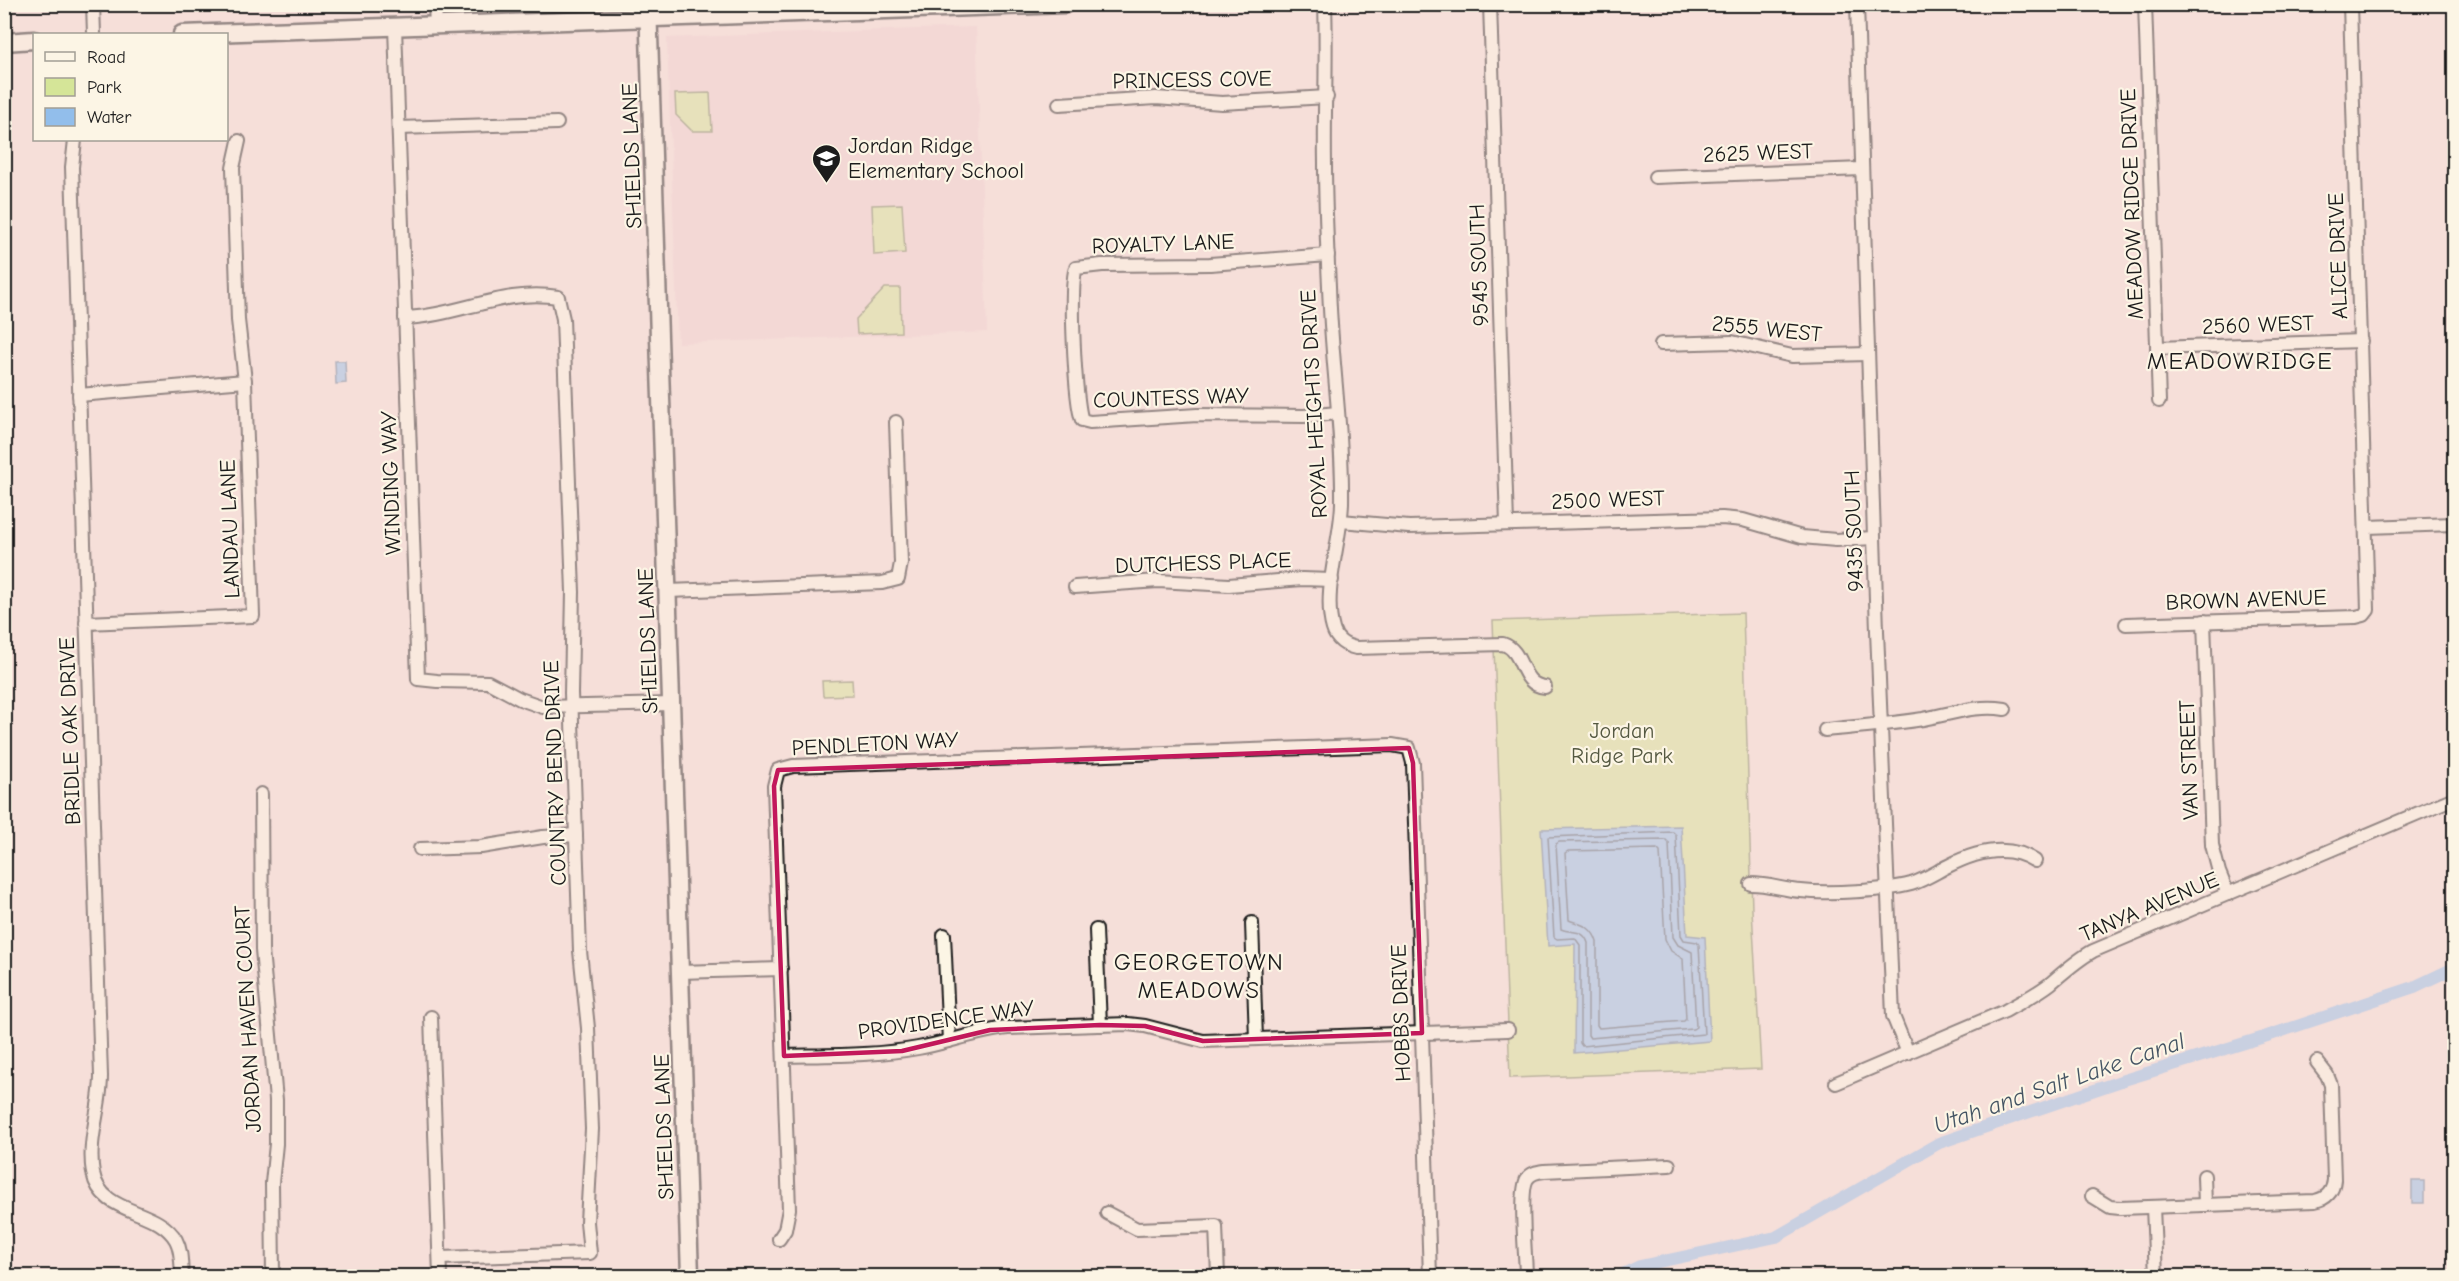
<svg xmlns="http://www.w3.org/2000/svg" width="2459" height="1281" viewBox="0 0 2459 1281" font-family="'Comic Neue',sans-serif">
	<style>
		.built { fill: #f0d0d1 }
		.green { fill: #d5e598; stroke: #78805a; stroke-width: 1.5 }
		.water { fill: #92beeb; stroke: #637d98; stroke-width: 1.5 }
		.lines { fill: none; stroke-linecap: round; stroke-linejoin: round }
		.shore { stroke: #4b5d6f; stroke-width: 1.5 }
		.canal { stroke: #92beeb; stroke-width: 12 }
		.minor-casing { stroke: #1c1c1c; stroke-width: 16 }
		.secondary-casing { stroke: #1c1c1c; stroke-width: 21 }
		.minor { stroke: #fcf5e5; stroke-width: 12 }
		.secondary { stroke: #fcf5e5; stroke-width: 16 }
		.marked { fill: none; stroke: #c2185b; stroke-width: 4.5; stroke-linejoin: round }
		.labels { text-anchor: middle; stroke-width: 4.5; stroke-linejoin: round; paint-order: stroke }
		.street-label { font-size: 22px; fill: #1c1c1c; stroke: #fcf5e5 }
		.poi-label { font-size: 22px; fill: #1c1c1c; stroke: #fcf5e5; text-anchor: start }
		.park-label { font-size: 22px; fill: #545841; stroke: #fcf5e5 }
		.neighbourhood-label { font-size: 24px; letter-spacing: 1.5px; fill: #1c1c1c; stroke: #fcf5e5 }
		.water-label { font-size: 24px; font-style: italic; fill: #455564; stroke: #fcf5e5 }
	</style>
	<rect width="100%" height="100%" fill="#f5dfd9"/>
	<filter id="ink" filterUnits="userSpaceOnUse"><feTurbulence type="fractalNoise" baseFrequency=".0167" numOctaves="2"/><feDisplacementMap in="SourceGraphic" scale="12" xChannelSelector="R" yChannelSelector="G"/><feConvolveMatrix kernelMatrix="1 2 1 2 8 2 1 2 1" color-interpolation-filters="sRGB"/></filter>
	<g filter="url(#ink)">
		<polygon class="built" points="976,27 987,332 678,343 667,38"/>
		<g class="green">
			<polygon points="710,93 712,131 692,131 676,115 675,94"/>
			<polygon points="902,204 905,253 874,255 872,205"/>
			<polygon points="885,288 900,288 901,332 857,334 856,319"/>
			<polygon points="1743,613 1752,910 1761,1069 1510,1078 1493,621"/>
			<polygon points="852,680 853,695 823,696 822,681"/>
		</g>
		<g class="water">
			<polygon points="335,361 345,361 346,383 336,384"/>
			<polygon points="1681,826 1687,935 1705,937 1710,1041 1574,1053 1575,944 1548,946 1541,829"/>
			<rect x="2412" y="1181" width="12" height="22"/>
		</g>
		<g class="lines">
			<g class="shore">
				<polygon points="1673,832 1676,835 1681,935 1684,940 1697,942 1699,945 1704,1034 1582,1046 1580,1043 1580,945 1575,938 1557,939 1554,937 1548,837"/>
				<path d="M1666,840l3,3 4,94 5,8 14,7 4,75 -3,2 -103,9 -2,-3v-92c-5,-15 -16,-9 -27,-14l-5,-85 3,-2z"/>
				<path d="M1657,849l3,3 5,87 6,12 12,8 3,60 -2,2 -85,7 -2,-3v-83c-5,-16 -15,-17 -28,-22l-4,-67 3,-2z"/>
			</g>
			<polyline class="canal" points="1619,1276 1640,1266 1776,1237 1939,1143 2124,1080 2261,1038 2414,987 2454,968"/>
			<defs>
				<g id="minor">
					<polyline points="93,4 94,34"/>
					<polyline points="435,4 436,26"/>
					<path d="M1325,4c2,54 -1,106 0,159 0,41 2,82 4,123 2,72 14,144 13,217 -1,39 -20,89 -9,126 3,11 13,17 23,19l147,-4c22,7 16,41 42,43"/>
					<polyline points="1490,4 1507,524"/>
					<polyline points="1857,4 1877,631 1893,1016 1908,1053"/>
					<polyline points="2145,4 2159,401"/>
					<polyline points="395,27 418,679 437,681 488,682 520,699 543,707 672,704"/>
					<polyline points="1059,104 1156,98 1222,103 1327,97"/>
					<polyline points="399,128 557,123"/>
					<path d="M75,140l-3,27 29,909c0,32 -14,65 -8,97 8,43 64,34 83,67 6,11 5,25 6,36"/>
					<polyline points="1655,177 1862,169"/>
					<path d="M1328,255l-118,9 -108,1 -26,3c-7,16 -1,136 6,152l8,2 107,-7 107,1 34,-3"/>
					<path d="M405,318c53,-2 100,-30 153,-21l5,22 10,273 -2,101 9,258 8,77 4,101 -5,93 3,31 -150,5"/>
					<polyline points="1661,344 1732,342 1792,356 1868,354"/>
					<polyline points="2157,348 2361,341"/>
					<polyline points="79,395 245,381"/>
					<polyline points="1341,521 1409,527 1722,518 1743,520 1802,537 1836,540 1874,538"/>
					<polyline points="2367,527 2454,524"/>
					<polyline points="1075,587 1158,581 1229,585 1302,579 1332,580"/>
					<polyline points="668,591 882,583 898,579 901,563 896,422"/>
					<polyline points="2204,621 2212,845 2219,872 2228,894"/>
					<polyline points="86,623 253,616 245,381 238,320 233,168 239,141"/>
					<polyline points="2126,624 2356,617 2364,615 2368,610 2350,4"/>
					<path d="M1825,730c32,-3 65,-6 98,-11 28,-5 54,-15 82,-10"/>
					<polyline points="261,794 262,950 276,1100 276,1144 272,1183 273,1276"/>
					<polyline points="420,849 481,847 543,837 576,835"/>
					<path d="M1751,884c18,0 33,6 50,7 27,3 84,0 110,-7 13,-4 25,-12 37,-18 27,-14 60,-23 87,-5"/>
					<polyline points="1252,923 1256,1039"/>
					<polyline points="1096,930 1100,1025"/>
					<polyline points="944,935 949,1041"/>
					<polyline points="680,972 781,969"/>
					<polyline points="431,1017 440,1276"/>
					<path d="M784,1056c44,-1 90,0 134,-8 30,-5 58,-17 90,-20l120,-4 17,2 58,15 305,-11"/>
					<path d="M1836,1083l169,-72c16,-9 32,-17 46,-28 14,-12 26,-23 42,-32l361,-153"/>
					<polyline points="2204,1176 2205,1205"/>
					<path d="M2092,1196l18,11 10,1 195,-7c11,-2 18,-9 19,-21l-3,-95 -4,-10 -10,-13"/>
					<polyline points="2153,1207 2156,1276"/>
					<polyline points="1107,1213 1137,1229 1216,1226 1218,1276"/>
					<polyline points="779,1239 785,1230 789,1209 774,786 778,770 793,766 1392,745 1409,748 1413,763 1430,1276"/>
					<path d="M1526,1276c0,-18 -7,-84 1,-97 4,-6 10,-7 17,-8l125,-6"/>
				</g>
				<g id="secondary">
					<polyline points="648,4 690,1276"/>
					<polyline points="182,34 1065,4"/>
					<polyline points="4,42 34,40"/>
				</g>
			</defs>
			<use href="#minor" class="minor-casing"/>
			<use href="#secondary" class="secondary-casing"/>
			<use href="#minor" class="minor"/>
			<use href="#secondary" class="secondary"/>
		</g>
	</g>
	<path d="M0 0H2459V1281H0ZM1409,748l4,15 9,270 -219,8 -58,-15 -45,-1 -110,5 -88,21 -118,5 -10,-270 4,-16z" fill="#f5dfd9" fill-opacity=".55" fill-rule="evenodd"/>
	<path class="marked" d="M1409,748l4,15 9,270 -219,8 -58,-15 -45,-1 -110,5 -88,21 -118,5 -10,-270 4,-16z"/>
	<defs>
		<symbol id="school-pin" viewBox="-11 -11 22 30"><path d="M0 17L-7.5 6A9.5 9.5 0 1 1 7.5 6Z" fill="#1c1c1c" stroke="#fcf5e5"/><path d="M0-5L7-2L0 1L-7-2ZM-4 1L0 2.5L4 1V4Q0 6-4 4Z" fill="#fff"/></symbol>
	</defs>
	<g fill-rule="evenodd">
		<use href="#school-pin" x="810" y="142" width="33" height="45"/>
	</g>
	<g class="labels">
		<g class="street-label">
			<text transform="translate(1192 79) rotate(-1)" y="8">PRINCESS COVE</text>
			<text transform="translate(1758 152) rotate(-2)" y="8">2625 WEST</text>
			<text transform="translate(631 156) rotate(-92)" y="8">SHIELDS LANE</text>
			<text transform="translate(2131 204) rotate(-92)" y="8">MEADOW RIDGE DRIVE</text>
			<text transform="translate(1163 243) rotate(-2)" y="8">ROYALTY LANE</text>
			<text transform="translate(2337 256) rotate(-92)" y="8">ALICE DRIVE</text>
			<text transform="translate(1478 265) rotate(-92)" y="8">9545 SOUTH</text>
			<text transform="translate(2258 324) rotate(-2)" y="8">2560 WEST</text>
			<text transform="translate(1767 328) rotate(6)" y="8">2555 WEST</text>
			<text transform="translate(1171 397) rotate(-2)" y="8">COUNTESS WAY</text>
			<text transform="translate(1313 404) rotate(-93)" y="8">ROYAL HEIGHTS DRIVE</text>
			<text transform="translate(390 483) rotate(-92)" y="8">WINDING WAY</text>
			<text transform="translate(1608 499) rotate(-2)" y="8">2500 WEST</text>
			<text transform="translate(229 529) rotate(-92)" y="8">LANDAU LANE</text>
			<text transform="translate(1853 531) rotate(-92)" y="8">9435 SOUTH</text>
			<text transform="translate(1203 562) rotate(-2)" y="8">DUTCHESS PLACE</text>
			<text transform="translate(2246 599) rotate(-2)" y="8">BROWN AVENUE</text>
			<text transform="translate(647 641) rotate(-92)" y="8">SHIELDS LANE</text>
			<text transform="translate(69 731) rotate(-92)" y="8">BRIDLE OAK DRIVE</text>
			<text transform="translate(875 743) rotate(-3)" y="8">PENDLETON WAY</text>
			<text transform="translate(2188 760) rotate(-92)" y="8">VAN STREET</text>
			<text transform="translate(554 773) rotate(-92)" y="8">COUNTRY BEND DRIVE</text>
			<text transform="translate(2149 906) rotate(-23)" y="8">TANYA AVENUE</text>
			<text transform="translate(1400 1013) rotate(-92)" y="8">HOBBS DRIVE</text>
			<text transform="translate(247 1019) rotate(-93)" y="8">JORDAN HAVEN COURT</text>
			<text transform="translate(946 1019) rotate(-8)" y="8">PROVIDENCE WAY</text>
			<text transform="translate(663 1127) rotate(-92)" y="8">SHIELDS LANE</text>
		</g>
		<g class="poi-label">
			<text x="848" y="153">Jordan Ridge<tspan x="848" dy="25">Elementary School</tspan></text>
		</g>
		<g class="park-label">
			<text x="1622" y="738">Jordan<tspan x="1622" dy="25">Ridge Park</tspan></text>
		</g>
		<g class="neighbourhood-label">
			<text x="2240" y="369">MEADOWRIDGE</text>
			<text x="1199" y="970">GEORGETOWN<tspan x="1199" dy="28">MEADOWS</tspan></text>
		</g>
		<g class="water-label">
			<text transform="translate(2059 1083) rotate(-19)" y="8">Utah and Salt Lake Canal</text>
		</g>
	</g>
	<rect width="2459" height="1281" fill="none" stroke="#fcf5e5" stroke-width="24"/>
	<rect x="12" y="12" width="2435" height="1257" fill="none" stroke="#1c1c1c" stroke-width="2" filter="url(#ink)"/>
	<rect x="33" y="33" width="195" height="108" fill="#fcf5e5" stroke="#a29e95" stroke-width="1.5"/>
	<rect x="45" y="52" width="30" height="9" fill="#fcf5e5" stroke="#a29e95" stroke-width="1.5"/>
	<text x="87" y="63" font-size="18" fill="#1c1c1c">Road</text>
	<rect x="45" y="78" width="30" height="18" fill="#d5e598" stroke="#a29e95" stroke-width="1.5"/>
	<text x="87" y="93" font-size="18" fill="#1c1c1c">Park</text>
	<rect x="45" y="108" width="30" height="18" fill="#92beeb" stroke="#a29e95" stroke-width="1.5"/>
	<text x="87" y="123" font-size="18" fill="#1c1c1c">Water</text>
</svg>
